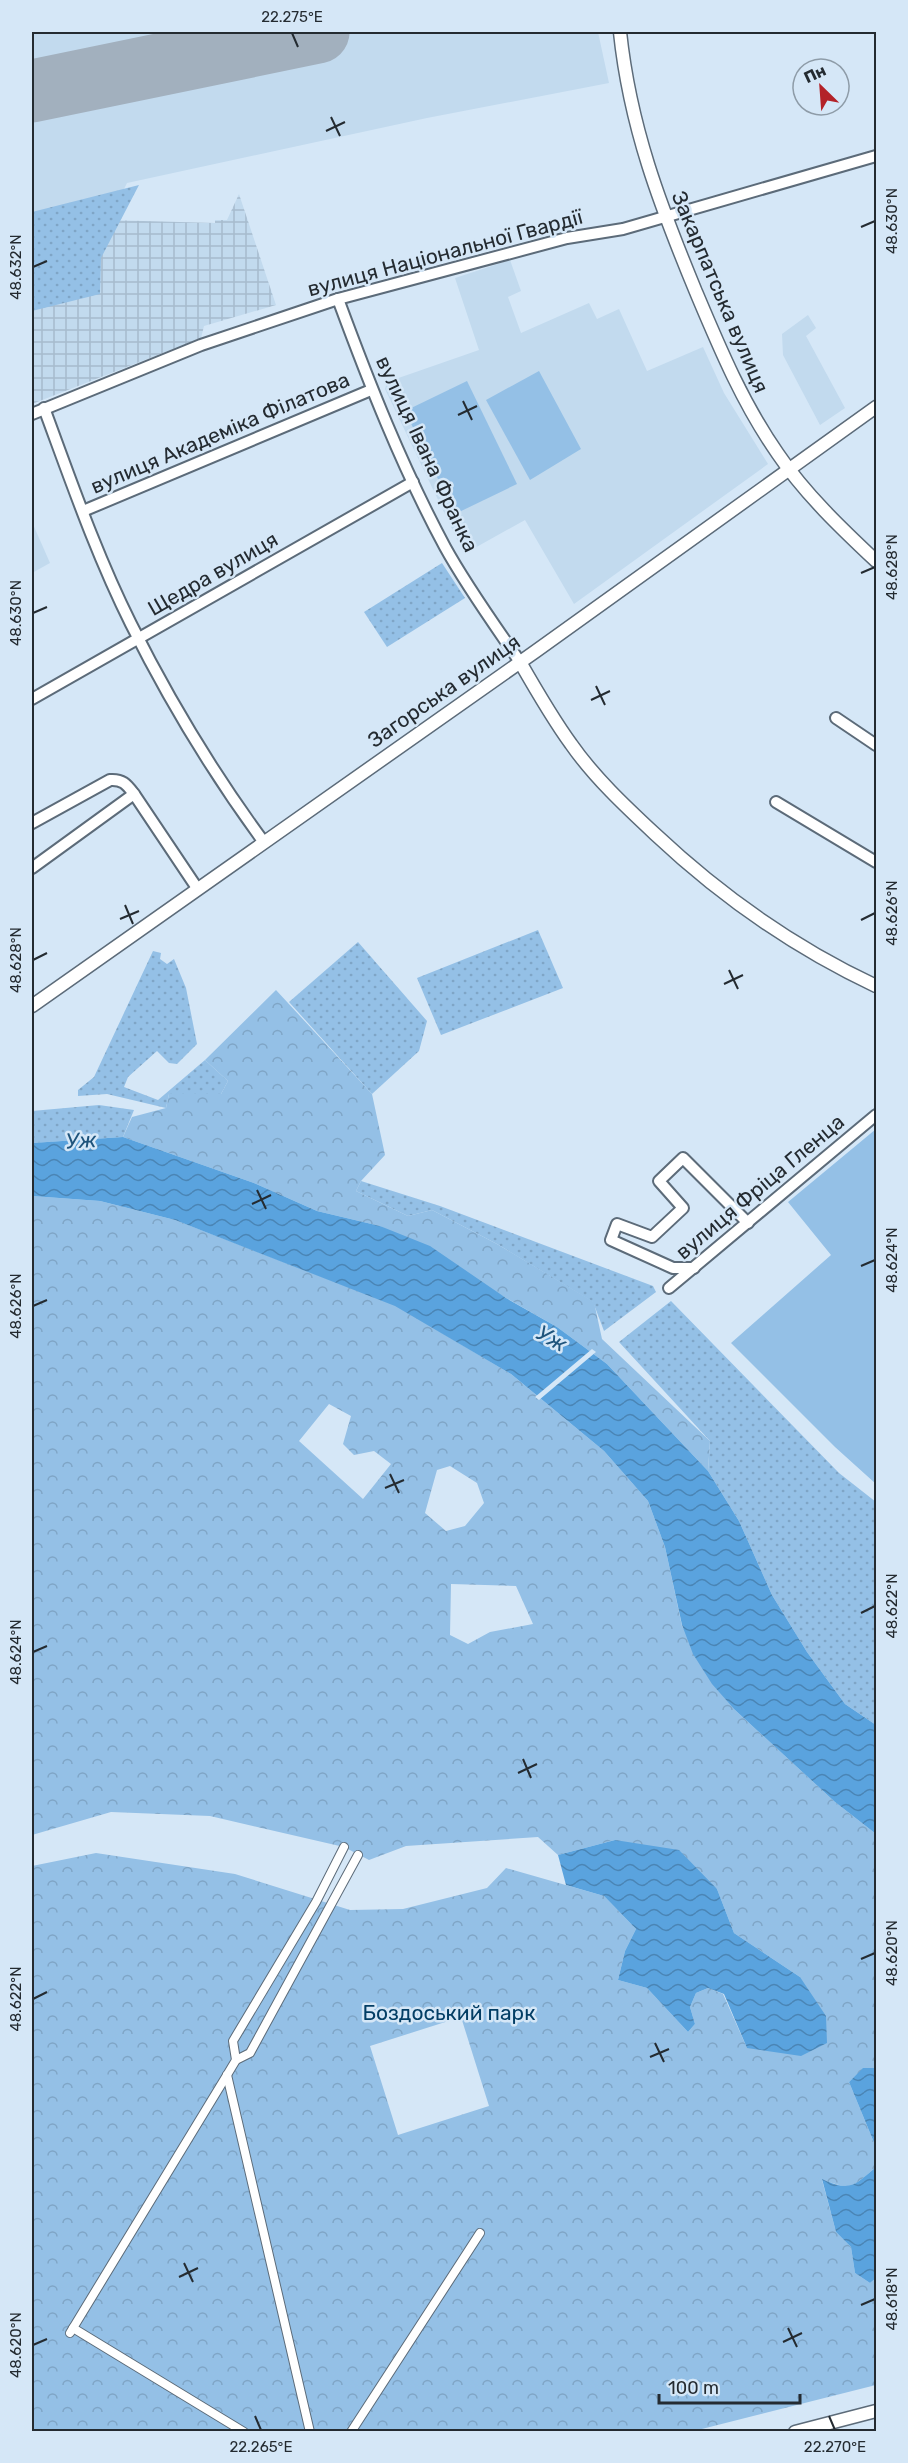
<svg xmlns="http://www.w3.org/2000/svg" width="908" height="2463" viewBox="0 0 908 2463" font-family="Rubik,sans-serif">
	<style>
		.built { fill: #c2daee }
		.industrial { fill: url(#industrial-grid) }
		.green { fill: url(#green-dots) }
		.forest { fill: url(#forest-crowns); fill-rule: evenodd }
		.pitch { fill: #94c0e6 }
		.water { fill: url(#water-waves) }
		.pier { fill: #d5e7f7 }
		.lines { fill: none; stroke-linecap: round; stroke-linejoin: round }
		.runway { stroke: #a2b0be; stroke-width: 63 }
		.pedestrian-casing { stroke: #5c6b79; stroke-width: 10 }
		.minor-casing { stroke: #5c6b79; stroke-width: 14 }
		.tertiary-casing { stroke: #5c6b79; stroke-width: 15 }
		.pedestrian { stroke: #fff; stroke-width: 8 }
		.minor { stroke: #fff; stroke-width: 10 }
		.tertiary { stroke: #fff; stroke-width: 12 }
		.ticks { fill: none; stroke: #242b31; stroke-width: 2 }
		.labels { text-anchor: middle; stroke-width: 5; stroke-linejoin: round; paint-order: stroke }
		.street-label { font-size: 21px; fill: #242b31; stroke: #d5e7f7 }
		.park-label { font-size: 21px; fill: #033e65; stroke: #d5e7f7 }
		.water-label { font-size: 22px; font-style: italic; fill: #1f547c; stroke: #d5e7f7 }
		.neatline { fill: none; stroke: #242b31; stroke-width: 2 }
		.ticks-label { font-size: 15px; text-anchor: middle; fill: #242b31 }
	</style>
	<defs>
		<pattern id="industrial-grid" width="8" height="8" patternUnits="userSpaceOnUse" patternTransform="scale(1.5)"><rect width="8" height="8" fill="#c2daee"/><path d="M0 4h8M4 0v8" fill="none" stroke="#a7bbcd"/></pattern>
		<pattern id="green-dots" width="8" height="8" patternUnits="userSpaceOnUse" patternTransform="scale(1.5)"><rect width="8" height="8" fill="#94c0e6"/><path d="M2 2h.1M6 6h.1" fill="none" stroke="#7fa5c6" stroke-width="1.8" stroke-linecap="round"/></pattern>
		<pattern id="forest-crowns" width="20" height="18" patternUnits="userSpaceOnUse" patternTransform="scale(1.5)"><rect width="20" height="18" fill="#94c0e6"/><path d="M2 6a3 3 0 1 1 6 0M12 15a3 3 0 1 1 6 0" fill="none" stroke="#7fa5c6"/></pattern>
		<pattern id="water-waves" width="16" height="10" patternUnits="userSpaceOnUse" patternTransform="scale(1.5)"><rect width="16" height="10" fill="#5aa3de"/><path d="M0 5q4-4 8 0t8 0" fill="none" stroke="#4a85b5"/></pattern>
	</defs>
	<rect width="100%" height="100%" fill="#d5e7f7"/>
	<g class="built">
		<polygon points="32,32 598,32 609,83 427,118 127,183 75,287 32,296"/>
		<polygon points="510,260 521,291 508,297 521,333 589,303 597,319 619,309 647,371 703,347 724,393 768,464 574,604 525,520 464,554 385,389 387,382 479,350 455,278"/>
		<polygon points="808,315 816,328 806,336 845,408 820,425 783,355 782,334"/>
		<polygon points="32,522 50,563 32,573"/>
	</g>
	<polygon class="industrial" points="239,194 276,305 204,326 201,338 32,404 32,296 108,220 215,223 215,220 227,220"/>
	<g class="green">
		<polygon points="139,185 101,258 100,294 32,311 32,212"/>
		<polygon points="442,563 465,598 387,647 364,612"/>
		<polygon points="538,930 563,988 441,1035 417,978"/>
		<polygon points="358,942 427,1021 419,1051 372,1094 289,1002"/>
		<polygon points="153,951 161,953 160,959 167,964 174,959 186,988 197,1044 177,1064 169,1063 157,1051 128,1077 124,1087 158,1100 205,1060 228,1081 221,1094 169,1094 166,1108 107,1094 78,1096 78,1090 94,1077"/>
		<polygon points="99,1105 134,1110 123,1137 32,1143 32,1111"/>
		<polygon points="361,1181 440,1206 653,1286 656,1292 604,1331 593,1302 497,1244 432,1210 408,1216 356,1191"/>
		<polygon points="671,1301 839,1473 876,1502 876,1725 845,1704 807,1652 772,1595 739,1521 708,1471 710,1441 619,1342"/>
	</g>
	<g class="forest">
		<polygon points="276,990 372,1094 385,1155 361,1181 356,1191 408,1216 432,1210 497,1244 594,1302 602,1339 710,1441 708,1471 607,1364 557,1327 380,1226 317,1211 254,1183 123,1137 132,1117 166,1108 169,1094 221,1094 228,1081 205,1060"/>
		<path d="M32,1196l68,5 75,19 220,85 116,69 93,77 44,50 17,46 17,79 53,84 100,92 41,32v234l-13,1 -14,13 26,63 1,22c-26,22 -22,23 -54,13l14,52 15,15 4,26 15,10 6,-5v107l-186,47 -658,-1v-565l64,-13 139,21 115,36 53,-1 84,-21 19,-20 98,28 32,33 -11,22 -7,29 29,8 41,44 7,-8 -5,-17 6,-14 12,-5 15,6 24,54 53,-71 -66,-44 -17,-44 -102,-49 -57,15 -20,-18 -132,9 -37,14 -25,-13 -134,-31 -99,-4 -79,23zM329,1404l22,12 -8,28 11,11 20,-4 17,13 -28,35 -64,-58zM450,1466l27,17 7,20 -19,23 -19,5 -21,-18 12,-43zM451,1584l65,2 17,38 -43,8 -22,12 -18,-9zM461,2017l28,89 -91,29 -28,-89z"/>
	</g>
	<g class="pitch">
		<polygon points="539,371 581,449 530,480 486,400"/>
		<polygon points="467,381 517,484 455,514 405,411"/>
		<polygon points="876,1129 876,1484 835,1447 731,1343 831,1255 788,1202"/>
	</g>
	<g class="water">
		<polygon points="123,1137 254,1183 317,1211 380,1226 430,1246 506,1298 557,1327 607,1364 708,1471 739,1521 772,1595 807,1652 845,1704 876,1725 876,1834 835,1802 735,1710 712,1684 693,1654 682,1625 665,1547 648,1501 604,1451 511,1374 395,1306 175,1220 100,1201 32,1196 32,1143"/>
		<polygon points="615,1840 679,1850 717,1889 734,1933 800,1977 826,2016 827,2043 801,2056 747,2048 724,1994 708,1988 696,1993 690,2007 695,2024 688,2032 647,1988 618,1980 625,1951 636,1929 604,1896 566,1885 558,1855"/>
		<polygon points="863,2068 876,2068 876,2167 875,2145 849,2082"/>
		<path d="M876,2167l-2,28h2v83l-6,5 -15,-10 -4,-26 -15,-15 -14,-53c28,13 32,7 54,-12z"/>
	</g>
	<polygon class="pier" points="592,1349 596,1352 539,1400 535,1397"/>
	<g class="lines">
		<polyline class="runway" points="32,91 318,32"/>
		<defs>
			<g id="pedestrian">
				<polyline points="236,2060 250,2053 358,1855"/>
				<polyline points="227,2075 310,2432"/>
				<polyline points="73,2328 244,2432"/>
				<polyline points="70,2333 227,2075 236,2060 233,2041 316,1902 344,1847"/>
				<polyline points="351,2432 480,2233"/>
			</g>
			<g id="minor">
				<path d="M338,299c31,84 64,168 107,248 22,40 49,77 75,115"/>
				<path d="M44,408c27,73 52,146 87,216 38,76 82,149 132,217"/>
				<polyline points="32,414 201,345 338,299 567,238 623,229 876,156"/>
				<polyline points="83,511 371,390"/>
				<polyline points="32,699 413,482"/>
				<polyline points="836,718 876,745"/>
				<polyline points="776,802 876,862"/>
				<path d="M32,823l78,-43c13,-1 17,5 24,14l63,94"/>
				<polyline points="32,868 134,794"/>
				<polyline points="694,1268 673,1268 611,1240 617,1224 652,1237 683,1208 659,1181 683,1158 748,1223"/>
				<polyline points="669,1288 876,1115"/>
			</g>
			<g id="tertiary">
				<path d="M620,32c10,95 40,173 76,260 24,57 47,112 82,162 27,40 64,75 98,107"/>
				<path d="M520,662c16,28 32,56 51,82 23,33 54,62 84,90 67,63 138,113 221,152"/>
				<polyline points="32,1006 536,651 876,407"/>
				<polyline points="795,2432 876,2411"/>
			</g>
		</defs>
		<use href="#pedestrian" class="pedestrian-casing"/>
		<use href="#minor" class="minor-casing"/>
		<use href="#tertiary" class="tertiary-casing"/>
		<use href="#pedestrian" class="pedestrian"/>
		<use href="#minor" class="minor"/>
		<use href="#tertiary" class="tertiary"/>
	</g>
	<path class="ticks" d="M292,33l6,14M331,117l9,19M326,131l19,-9M861,227l14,-6M33,267l14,-6M463,401l9,19M458,415l19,-9M861,573l14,-6M33,613l14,-6M596,686l9,19M591,700l19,-9M125,905l8,19M120,919l19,-8M861,920l14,-7M33,960l14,-7M729,970l9,19M724,984l19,-9M257,1190l9,19M252,1204l19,-9M861,1266l14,-6M33,1306l14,-6M390,1474l9,19M385,1488l19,-8M861,1613l14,-7M33,1652l14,-6M523,1759l8,19M518,1773l19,-9M861,1959l14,-6M33,1999l14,-7M655,2043l9,19M650,2057l19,-8M184,2263l9,19M179,2277l19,-9M861,2305l14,-6M788,2328l9,19M783,2342l19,-9M33,2345l14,-6M255,2416l6,14M829,2416l6,14"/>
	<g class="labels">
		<g class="street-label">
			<text transform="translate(445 253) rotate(-15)" y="7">вулиця Національної Гвардії</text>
			<text transform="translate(720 292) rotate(67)" y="7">Закарпатська вулиця</text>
			<text transform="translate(220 433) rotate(-23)" y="7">вулиця Академіка Філатова</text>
			<text transform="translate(427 454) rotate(65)" y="7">вулиця Івана Франка</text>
			<text transform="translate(213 574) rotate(-30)" y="7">Щедра вулиця</text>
			<text transform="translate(444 691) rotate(-35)" y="7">Загорська вулиця</text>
			<text transform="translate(760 1187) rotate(-40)" y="7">вулиця Фріца Гленца</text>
		</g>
		<g class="park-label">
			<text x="449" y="2020">Боздоський парк</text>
		</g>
		<g class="water-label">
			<text transform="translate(81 1140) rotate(-3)" y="8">Уж</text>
			<text transform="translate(552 1338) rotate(29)" y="8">Уж</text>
		</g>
	</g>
	<rect width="908" height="2463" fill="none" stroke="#d5e7f7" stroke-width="66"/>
	<g transform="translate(821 87) rotate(335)"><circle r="28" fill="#d5e7f7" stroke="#8e9ca8" stroke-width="1.5"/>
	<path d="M0-4.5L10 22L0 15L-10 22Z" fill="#b32228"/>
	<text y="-9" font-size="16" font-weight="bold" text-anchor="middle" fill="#242b31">Пн</text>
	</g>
	<path d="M659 2394v9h141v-9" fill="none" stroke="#242b31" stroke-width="3"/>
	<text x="668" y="2394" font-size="18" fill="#242b31" stroke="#d5e7f7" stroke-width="4.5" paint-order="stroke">100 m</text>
	<rect x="33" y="33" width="842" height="2397" class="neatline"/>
	<g class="ticks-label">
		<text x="292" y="22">22.275°E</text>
		<text transform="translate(892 221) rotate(-90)" y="5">48.630°N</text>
		<text transform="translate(16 267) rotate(-90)" y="5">48.632°N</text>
		<text transform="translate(892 567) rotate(-90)" y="5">48.628°N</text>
		<text transform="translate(16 613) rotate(-90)" y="5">48.630°N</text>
		<text transform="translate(892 913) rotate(-90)" y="5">48.626°N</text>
		<text transform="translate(16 960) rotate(-90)" y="5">48.628°N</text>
		<text transform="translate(892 1260) rotate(-90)" y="5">48.624°N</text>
		<text transform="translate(16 1306) rotate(-90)" y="5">48.626°N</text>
		<text transform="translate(892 1606) rotate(-90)" y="5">48.622°N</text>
		<text transform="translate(16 1652) rotate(-90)" y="5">48.624°N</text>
		<text transform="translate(892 1953) rotate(-90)" y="5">48.620°N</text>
		<text transform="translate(16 1999) rotate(-90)" y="5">48.622°N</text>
		<text transform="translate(892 2299) rotate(-90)" y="5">48.618°N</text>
		<text transform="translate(16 2345) rotate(-90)" y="5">48.620°N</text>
		<text x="261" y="2452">22.265°E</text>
		<text x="835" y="2452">22.270°E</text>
	</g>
</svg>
